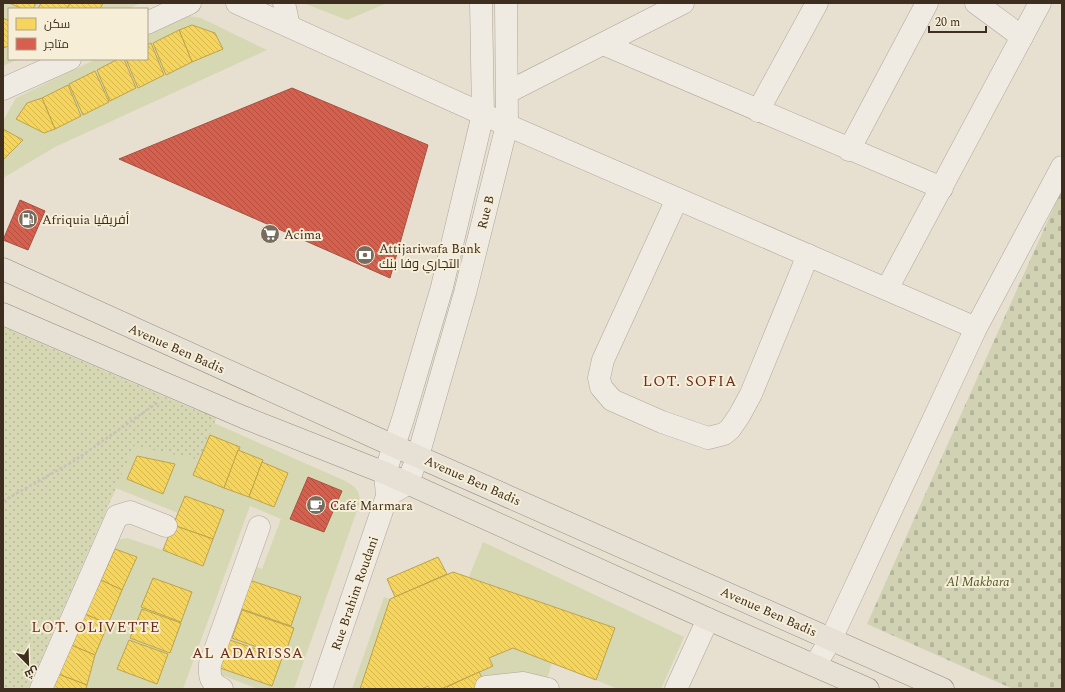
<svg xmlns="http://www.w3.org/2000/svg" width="1065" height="692" viewBox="0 0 1065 692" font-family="Spectral,Cairo,serif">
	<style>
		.grass { fill: url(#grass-dots) }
		.cemetery { fill: url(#cemetery-stones) }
		.garden { fill: #d6d7b3 }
		.homes { fill: url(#homes-back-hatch); stroke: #bea34a }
		.shops { fill: url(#shops-back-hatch); stroke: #a85140 }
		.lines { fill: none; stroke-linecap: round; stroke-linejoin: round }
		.minor-casing { stroke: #ada599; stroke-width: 23 }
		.major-casing { stroke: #928b80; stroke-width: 23 }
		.path { stroke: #c8c2b9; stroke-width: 2.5; stroke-dasharray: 3 2; stroke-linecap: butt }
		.minor { stroke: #efebe3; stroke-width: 22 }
		.major { stroke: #e6e1d4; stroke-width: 22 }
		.labels { text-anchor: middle; stroke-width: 4; stroke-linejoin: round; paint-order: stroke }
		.street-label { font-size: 13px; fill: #3d2e20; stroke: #f7eed8 }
		.poi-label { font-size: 13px; fill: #3d2e20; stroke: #f7eed8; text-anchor: start }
		.park-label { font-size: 13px; font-style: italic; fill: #4d5a26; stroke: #f7eed8 }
		.quarter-label { font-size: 15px; letter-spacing: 1px; fill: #6b2e1e; stroke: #f7eed8 }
	</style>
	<defs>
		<pattern id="grass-dots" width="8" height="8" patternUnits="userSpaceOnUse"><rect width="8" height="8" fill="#d6d7b3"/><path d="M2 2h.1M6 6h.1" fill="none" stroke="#b9b99a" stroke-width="1.8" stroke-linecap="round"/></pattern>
		<pattern id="cemetery-stones" width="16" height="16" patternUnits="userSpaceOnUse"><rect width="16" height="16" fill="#d1d1b3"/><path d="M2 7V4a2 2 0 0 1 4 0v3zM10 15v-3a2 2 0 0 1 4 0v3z" fill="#b4b49a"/></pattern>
		<pattern id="homes-back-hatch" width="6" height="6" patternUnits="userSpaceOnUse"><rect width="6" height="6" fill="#f6d55c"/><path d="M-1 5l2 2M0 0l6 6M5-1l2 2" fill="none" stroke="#d4b750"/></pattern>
		<pattern id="shops-back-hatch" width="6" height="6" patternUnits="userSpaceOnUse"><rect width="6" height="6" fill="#d6604d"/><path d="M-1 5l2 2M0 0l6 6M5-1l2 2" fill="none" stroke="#af5040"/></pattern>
	</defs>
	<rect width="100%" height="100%" fill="#e7e0d1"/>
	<polygon class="grass" points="3,327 198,411 203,400 221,407 199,460 134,447 28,689 3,689"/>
	<polygon class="cemetery" points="1062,189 1062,689 1013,689 867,624"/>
	<g class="garden">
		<polygon points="3,3 141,3 128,9 9,9 9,59 19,59 3,66"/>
		<polygon points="303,3 387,3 347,20"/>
		<polygon points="188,16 201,18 267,50 55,147 3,178 3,118 4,119 16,98 96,59 147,59 147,35"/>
		<path d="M214,423l129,57c10,5 17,9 17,22l-66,187h-35l-40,-15 32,-109 11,4 19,-50 -31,-13 -67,183h-134l68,-149 10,-2 36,12 15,-37 -62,-25 18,-42 65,14z"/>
		<polygon points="483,542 684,637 661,689 618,689 596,680 615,628 469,577"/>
		<polygon points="384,597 390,599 360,689 352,689"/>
		<polygon points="513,648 552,663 547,679 483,679 479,672 489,658"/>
	</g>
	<g class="homes">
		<polygon points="9,3 36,3 33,9 23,9"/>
		<polygon points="41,3 70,3 67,9 38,9"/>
		<polygon points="70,3 103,3 100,9 67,9"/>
		<polygon points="3,18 9,21 9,46 3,48"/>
		<polygon points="192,25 215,33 223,49 192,62 179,30"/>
		<polygon points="179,30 192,62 166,75 153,43"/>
		<polygon points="151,43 164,75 138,88 126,59 147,59 147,45"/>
		<polygon points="118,59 124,59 136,88 110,101 97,70"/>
		<polygon points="95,71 109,102 83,115 69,84"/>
		<polygon points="68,85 81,116 55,129 42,98"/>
		<polygon points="42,98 55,129 44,133 16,119 27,103"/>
		<polygon points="3,129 23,140 3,160"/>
		<polygon points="210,435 240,447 224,488 193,475"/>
		<polygon points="238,450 263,460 249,497 224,488"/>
		<polygon points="137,456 175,464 163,494 127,479"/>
		<polygon points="262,462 288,473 274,507 249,497"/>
		<polygon points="185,496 224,510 213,539 173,525"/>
		<polygon points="173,525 213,539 203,566 163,550"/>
		<polygon points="115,549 137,557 122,590 101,580"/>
		<polygon points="438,557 447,574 395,597 387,579"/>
		<polygon points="453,572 615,628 596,680 513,648 489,658 493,666 441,689 430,689 428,686 422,689 360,689 390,599"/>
		<polygon points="153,578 192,592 181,622 141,607"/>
		<polygon points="101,580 122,590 108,624 85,614"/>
		<polygon points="249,580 301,597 291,626 239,608"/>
		<polygon points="142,609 181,623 170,653 130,638"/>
		<polygon points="242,610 294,628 284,657 232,638"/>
		<polygon points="85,614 108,624 95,655 71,645"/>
		<polygon points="129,640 168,654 157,684 117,669"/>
		<polygon points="230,640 282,658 272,686 220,668"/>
		<polygon points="71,645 95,655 87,685 58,674"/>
		<polygon points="479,672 488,689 448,689 447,687"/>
		<polygon points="58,674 87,685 86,689 51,689"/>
	</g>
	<g class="shops">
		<polygon points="292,88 428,145 390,278 119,159"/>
		<polygon points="20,200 45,211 28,250 3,240"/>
		<polygon points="308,477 342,491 324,532 290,519"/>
	</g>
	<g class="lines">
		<defs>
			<g id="minor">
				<polyline points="237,3 507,125 976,328"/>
				<polyline points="284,3 289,26"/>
				<polyline points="976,3 1022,37"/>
				<polyline points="147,23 190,3"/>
				<polyline points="603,44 942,188"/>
				<polyline points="3,89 70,59"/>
				<polyline points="508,92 683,3"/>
				<polyline points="758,111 817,3"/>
				<polyline points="849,150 927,3"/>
				<polyline points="677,199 603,360 599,378 601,387 612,400 662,422 708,438 724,434 730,429 739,416 751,394 808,255"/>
				<polyline points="887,289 1040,3"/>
				<polyline points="392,493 407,484 418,456 465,293 507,125 506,3"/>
				<polyline points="815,665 831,639 976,328 1062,167"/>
				<polyline points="486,687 523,683 548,689"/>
				<polyline points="41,689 117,516 130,512 166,526"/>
				<path d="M222,689c-12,-7 -13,-12 -12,-25l49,-137"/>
				<polyline points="321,689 387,496 385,473 403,419 442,287 483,114 481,3"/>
				<polyline points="676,689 708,619"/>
			</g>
			<g id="major">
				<polyline points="3,269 394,446 943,689"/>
				<polyline points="3,314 243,417 385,473 708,619 868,689"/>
			</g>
		</defs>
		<use href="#minor" class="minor-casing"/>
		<use href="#major" class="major-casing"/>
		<polyline class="path" points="3,501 74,461 157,403"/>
		<use href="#minor" class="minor"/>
		<use href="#major" class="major"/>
	</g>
	<defs>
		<symbol id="fuel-disc" viewBox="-11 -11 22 22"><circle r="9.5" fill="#786c5e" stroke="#f7eed8"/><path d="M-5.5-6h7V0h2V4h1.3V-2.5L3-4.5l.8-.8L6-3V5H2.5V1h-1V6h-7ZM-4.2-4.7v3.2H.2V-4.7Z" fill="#fff"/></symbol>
		<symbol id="supermarket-disc" viewBox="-11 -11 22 22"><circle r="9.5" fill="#786c5e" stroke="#f7eed8"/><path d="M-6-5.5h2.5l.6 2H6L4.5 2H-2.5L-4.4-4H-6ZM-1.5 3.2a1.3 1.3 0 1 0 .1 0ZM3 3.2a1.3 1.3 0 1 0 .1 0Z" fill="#fff"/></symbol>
		<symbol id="bank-disc" viewBox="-11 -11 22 22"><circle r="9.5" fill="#786c5e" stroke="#f7eed8"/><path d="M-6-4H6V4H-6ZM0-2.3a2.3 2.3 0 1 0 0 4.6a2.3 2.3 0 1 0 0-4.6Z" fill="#fff"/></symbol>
		<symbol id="cafe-disc" viewBox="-11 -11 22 22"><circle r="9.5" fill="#786c5e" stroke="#f7eed8"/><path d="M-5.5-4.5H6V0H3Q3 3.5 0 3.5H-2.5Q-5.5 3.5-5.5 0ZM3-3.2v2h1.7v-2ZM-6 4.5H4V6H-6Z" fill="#fff"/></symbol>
	</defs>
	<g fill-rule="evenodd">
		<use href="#fuel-disc" x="17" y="208" width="22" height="22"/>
		<use href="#supermarket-disc" x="259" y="223" width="22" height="22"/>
		<use href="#bank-disc" x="354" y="244" width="22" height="22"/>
		<use href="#cafe-disc" x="305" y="494" width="22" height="22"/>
	</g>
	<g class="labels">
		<g class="street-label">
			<text transform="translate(485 212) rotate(-76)" y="5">Rue B</text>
			<text transform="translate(177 348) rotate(24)" y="5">Avenue Ben Badis</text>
			<text transform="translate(473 480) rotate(24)" y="5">Avenue Ben Badis</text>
			<text transform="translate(354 593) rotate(-71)" y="5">Rue Brahim Roudani</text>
			<text transform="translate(769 611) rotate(24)" y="5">Avenue Ben Badis</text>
		</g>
		<g class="poi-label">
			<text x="42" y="224">Afriquia أفريقيا</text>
			<text x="284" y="239">Acima</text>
			<text x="379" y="253">Attijariwafa Bank<tspan x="379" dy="15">التجاري وفا بنك</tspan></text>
			<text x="330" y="510">Café Marmara</text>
		</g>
		<g class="park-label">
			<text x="978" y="586">Al Makbara</text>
		</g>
		<g class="quarter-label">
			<text x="690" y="386">LOT. SOFIA</text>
			<text x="96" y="632">LOT. OLIVETTE</text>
			<text x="248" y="658">AL ADARISSA</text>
		</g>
	</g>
	<rect width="1065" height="692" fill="none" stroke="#3d2e20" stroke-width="8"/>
	<rect x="8" y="8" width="140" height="52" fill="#f7eed8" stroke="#ada18e"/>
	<rect x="16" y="18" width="20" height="12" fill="#f6d55c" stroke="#ada18e"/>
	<text x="44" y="28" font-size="12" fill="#3d2e20">سكن</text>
	<rect x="16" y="38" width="20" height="12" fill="#d6604d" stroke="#ada18e"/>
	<text x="44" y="48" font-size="12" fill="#3d2e20">متاجر</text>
	<g transform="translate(28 664) rotate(157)" stroke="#f7eed8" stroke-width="3" paint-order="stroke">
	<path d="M0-3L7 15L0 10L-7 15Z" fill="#3d2e20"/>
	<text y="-6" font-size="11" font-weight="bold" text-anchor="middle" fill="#3d2e20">ش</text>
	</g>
	<path d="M929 26v6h57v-6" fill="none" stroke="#3d2e20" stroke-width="2"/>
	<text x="935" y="26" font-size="12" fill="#3d2e20" stroke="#f7eed8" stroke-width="3" paint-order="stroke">20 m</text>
</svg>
